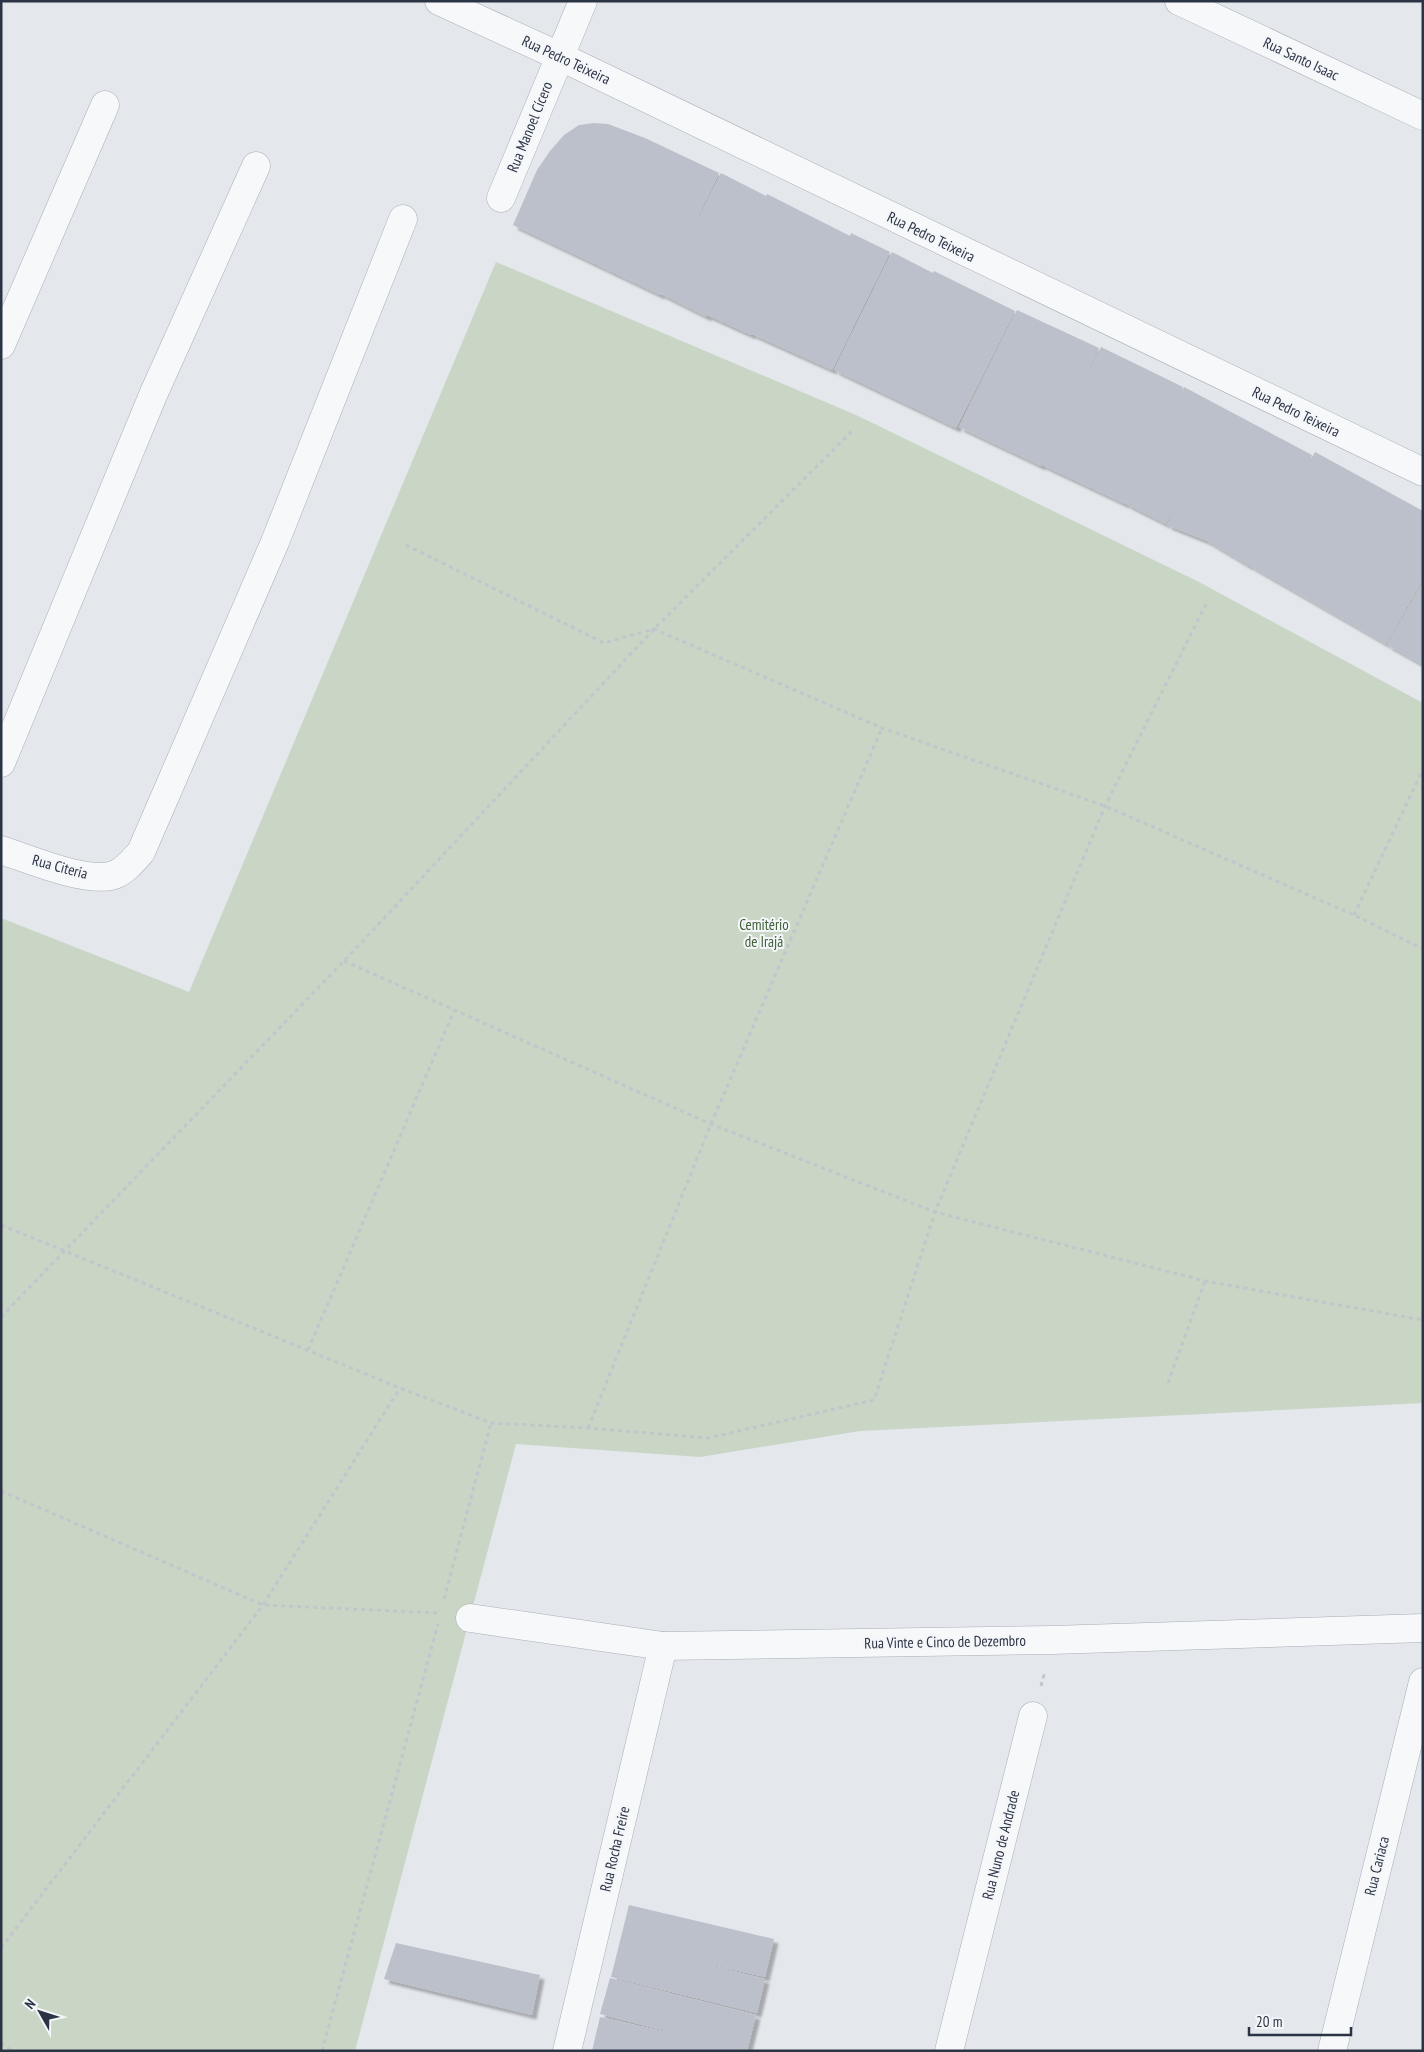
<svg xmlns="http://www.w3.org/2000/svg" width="1424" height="2052" viewBox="0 0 1424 2052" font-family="'PT Sans Narrow',sans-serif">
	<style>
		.green { fill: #c9d6c5 }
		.building { fill: #bbc0ca; filter: url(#shadow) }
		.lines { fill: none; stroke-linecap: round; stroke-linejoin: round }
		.minor-casing { stroke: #a9aeb7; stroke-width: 29 }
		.path { stroke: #c2c5cb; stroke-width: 3; stroke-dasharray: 4 4; stroke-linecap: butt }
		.minor { stroke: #f7f8fa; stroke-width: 28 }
		.labels { text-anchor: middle; stroke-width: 4; stroke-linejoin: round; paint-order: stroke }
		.street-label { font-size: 15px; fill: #2b3445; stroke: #f4f6f9 }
		.park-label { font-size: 15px; fill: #3f6138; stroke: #f4f6f9 }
	</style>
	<defs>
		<filter id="shadow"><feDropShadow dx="4.5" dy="4.5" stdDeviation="1" flood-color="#0004"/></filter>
	</defs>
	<rect width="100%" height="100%" fill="#e4e7ec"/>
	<polygon class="green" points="496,262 856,415 1199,582 1423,703 1423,1403 860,1431 700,1457 516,1444 355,2051 1,2051 1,918 189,992"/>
	<g class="building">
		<polygon points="594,123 608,124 645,138 719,173 660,295 513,225 537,170 550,151 564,135 579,125"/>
		<polygon points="721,173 766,196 767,194 850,236 851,233 890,252 832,370 752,334 763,311 751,335 707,315 707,317 661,294"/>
		<polygon points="892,252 933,273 909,322 934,271 1015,311 956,428 834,370"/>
		<polygon points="1017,310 1099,348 1041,466 959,427"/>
		<polygon points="1101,347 1183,387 1125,504 1042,465"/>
		<polygon points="1184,387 1312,455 1249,566 1207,541 1167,525 1201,456 1166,524 1126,504"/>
		<polygon points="1315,452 1423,511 1423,579 1386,644 1250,566"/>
		<polygon points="1423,582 1423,665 1387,645"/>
		<polygon points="629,1905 774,1939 765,1977 660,1953 765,1979 757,2013 611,1977"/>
		<polygon points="396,1943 540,1975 532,2015 384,1979"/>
		<polygon points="610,1978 756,2015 747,2051 592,2051 600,2017 701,2040 600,2014"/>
	</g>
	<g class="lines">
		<defs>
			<g id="minor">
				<polyline points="439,1 559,56 1423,472"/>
				<polyline points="1179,1 1423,116"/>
				<polyline points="501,198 583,1"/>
				<polyline points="1,345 105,105"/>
				<polyline points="1,763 153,395 256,166"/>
				<path d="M1,850c28,9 86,34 113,25 11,-4 19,-14 27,-23l134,-310 128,-323"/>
				<polyline points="470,1618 663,1646 1052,1640 1423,1628"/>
				<polyline points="567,2051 663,1646"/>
				<polyline points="949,2051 1033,1716"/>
				<polyline points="1332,2051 1423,1682"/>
			</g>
		</defs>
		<use href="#minor" class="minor-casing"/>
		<g class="path">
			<polyline points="406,545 604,643 654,629 882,728 1105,806 1354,915 1423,949"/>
			<polyline points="1354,915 1423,769"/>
			<polyline points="344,961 711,1124 935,1212 1205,1281 1423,1320"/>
			<polyline points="1,1225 400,1388 491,1423 588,1428 708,1438 874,1400 935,1212 1105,806 1207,602"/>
			<polyline points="1,1317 344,961 654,629 854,429"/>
			<polyline points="308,1350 454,1011"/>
			<polyline points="1168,1383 1205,1281"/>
			<polyline points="588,1428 711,1124 882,728"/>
			<polyline points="1,1491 263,1605 439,1613"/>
			<polyline points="444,1599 491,1423"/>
			<polyline points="1041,1686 1045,1671"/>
			<polyline points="1,1948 263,1605 400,1388"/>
			<polyline points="1,2043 12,2051"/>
			<polyline points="322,2051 438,1624"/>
		</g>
		<use href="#minor" class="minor"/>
	</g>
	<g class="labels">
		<g class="street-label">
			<text transform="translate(1301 59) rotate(25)" y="5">Rua Santo Isaac</text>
			<text transform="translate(566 60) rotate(25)" y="5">Rua Pedro Teixeira</text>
			<text transform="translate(530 127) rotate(-68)" y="5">Rua Manoel Cícero</text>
			<text transform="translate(931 237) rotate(26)" y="5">Rua Pedro Teixeira</text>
			<text transform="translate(1296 412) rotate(26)" y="5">Rua Pedro Teixeira</text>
			<text transform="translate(60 867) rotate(15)" y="5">Rua Citeria</text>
			<text transform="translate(945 1642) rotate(-1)" y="5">Rua Vinte e Cinco de Dezembro</text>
			<text transform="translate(1001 1845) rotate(-76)" y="5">Rua Nuno de Andrade</text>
			<text transform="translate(615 1849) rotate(-77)" y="5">Rua Rocha Freire</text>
			<text transform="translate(1377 1866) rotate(-76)" y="5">Rua Cariaca</text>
		</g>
		<g class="park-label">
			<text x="764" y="930">Cemitério<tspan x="764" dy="17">de Irajá</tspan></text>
		</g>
	</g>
	<rect width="1424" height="2052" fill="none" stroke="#2b3445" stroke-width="5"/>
	<g transform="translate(40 2012) rotate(309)" stroke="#f4f6f9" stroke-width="4" paint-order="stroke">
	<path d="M0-4L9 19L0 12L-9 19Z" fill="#2b3445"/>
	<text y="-8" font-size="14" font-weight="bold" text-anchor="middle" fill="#2b3445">N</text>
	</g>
	<path d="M1249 2027v8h102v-8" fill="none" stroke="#2b3445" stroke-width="2.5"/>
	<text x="1256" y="2027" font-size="15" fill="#2b3445" stroke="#f4f6f9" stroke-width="4" paint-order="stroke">20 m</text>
</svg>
